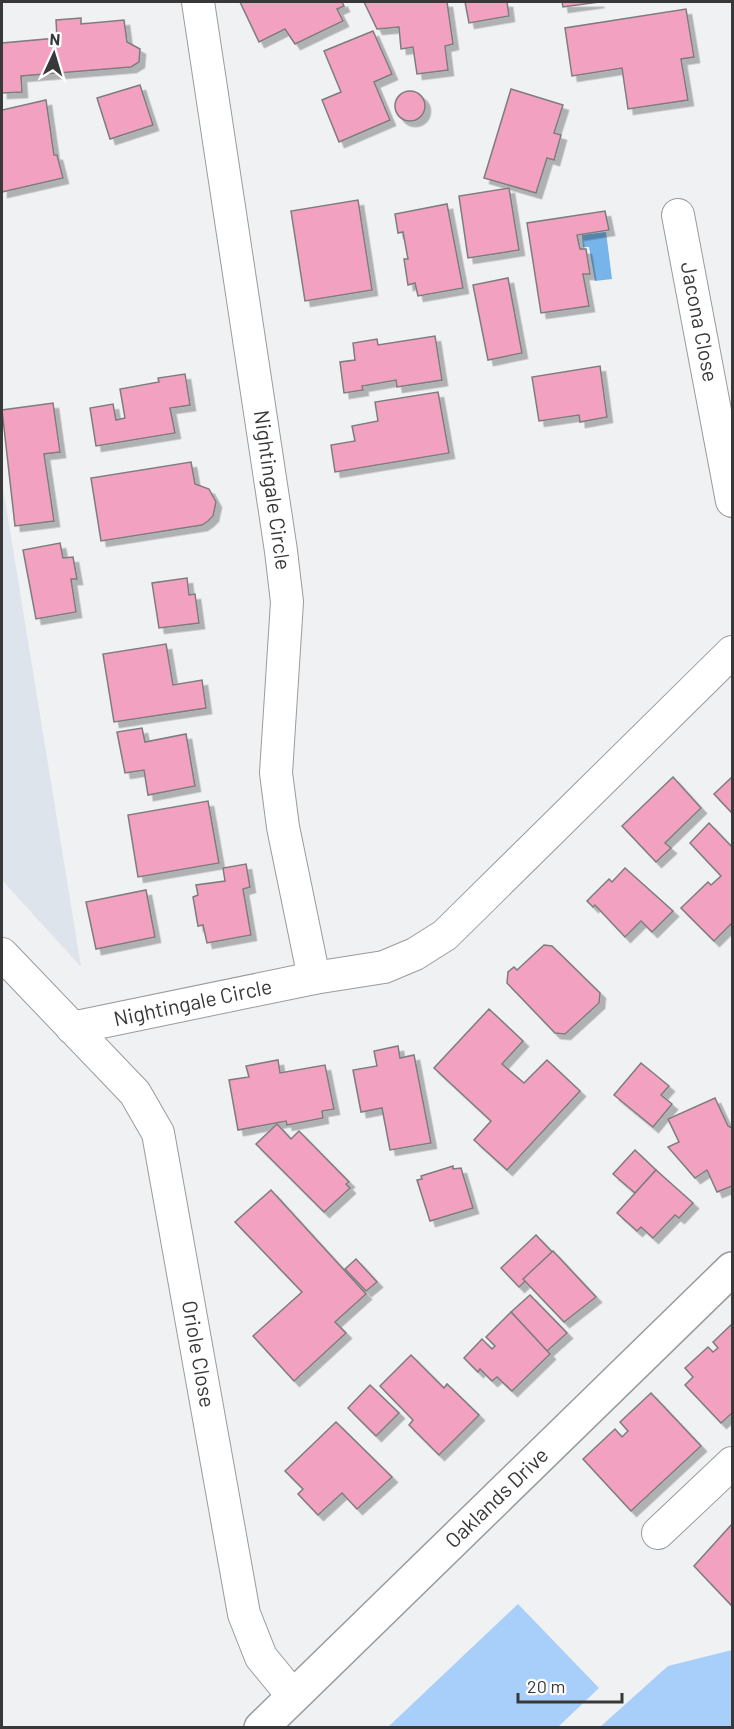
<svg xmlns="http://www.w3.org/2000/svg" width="734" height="1729" viewBox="0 0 734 1729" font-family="Barlow,sans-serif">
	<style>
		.built { fill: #dde4eb }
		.green { fill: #a8cff9 }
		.water { fill: #76b4ea }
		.building { fill: #f2a2c0; stroke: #7e7c7d; stroke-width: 1.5; filter: url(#shadow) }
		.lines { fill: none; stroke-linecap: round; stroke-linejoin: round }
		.street-casing { stroke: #9a9b9c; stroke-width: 34 }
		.secondary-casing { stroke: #9a9b9c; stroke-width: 36 }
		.street { stroke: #fff; stroke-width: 32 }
		.secondary { stroke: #fff; stroke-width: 33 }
		.labels { text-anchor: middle; stroke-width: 4.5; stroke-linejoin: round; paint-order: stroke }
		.street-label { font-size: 21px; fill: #383839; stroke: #fff }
	</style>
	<defs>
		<filter id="shadow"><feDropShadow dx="5.5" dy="5.5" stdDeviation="0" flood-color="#0004"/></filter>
	</defs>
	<rect width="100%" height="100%" fill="#f0f1f3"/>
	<polygon class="built" points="2,482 21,598 81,967 2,880"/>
	<g class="green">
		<polygon points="518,1604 599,1688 558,1727 388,1727"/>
		<polygon points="732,1650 732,1727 600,1727 668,1666"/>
	</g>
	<polygon class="water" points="606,232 612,279 595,281 589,247 583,247 582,235"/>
	<g class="building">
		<polygon points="240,2 342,2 344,6 337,9 343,21 295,44 285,29 259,42"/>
		<polygon points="364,2 447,2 453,44 445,46 448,70 417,74 413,47 401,49 399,27 377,29"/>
		<polygon points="465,2 507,2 509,16 469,23"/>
		<polygon points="562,2 599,2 563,7"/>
		<polygon points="686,9 694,57 681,59 688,100 628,109 622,68 572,76 565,28"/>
		<polygon points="81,18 81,24 124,20 127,42 140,49 139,62 131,67 21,76 22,92 2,93 2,43 57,38 56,20"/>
		<polygon points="373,31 392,74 374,82 390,120 339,142 322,100 341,92 324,51"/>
		<polygon points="140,85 153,125 110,139 97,98"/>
		<polygon points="511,89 563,105 554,133 561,135 554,160 547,158 536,193 484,178"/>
		<circle cx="410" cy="106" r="15"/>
		<polygon points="46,100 54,155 57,155 63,178 2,192 2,110"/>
		<polygon points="509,188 519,250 468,258 459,196"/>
		<polygon points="358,200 372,290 305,301 291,211"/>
		<polygon points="447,204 463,288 418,296 415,283 408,285 404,259 408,259 403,232 398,233 395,214"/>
		<polygon points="605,211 609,230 577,235 580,249 586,249 590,274 583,274 589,306 541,313 527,223"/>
		<polygon points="508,278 522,353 488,360 473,285"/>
		<polygon points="435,336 442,380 397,387 396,380 362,386 363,390 344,393 340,362 355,360 353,343 377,339 378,345"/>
		<polygon points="600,366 607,417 580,422 579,415 539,421 532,377"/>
		<polygon points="185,374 190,405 170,408 175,433 96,446 90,408 113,404 116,420 125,418 120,389 159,382 158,378"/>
		<polygon points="438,392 449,453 335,472 331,445 355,441 352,426 378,421 375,402"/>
		<polygon points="53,403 60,452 44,454 54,521 15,526 2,410"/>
		<polygon points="191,462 195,484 209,489 216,502 213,516 208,521 202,525 101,541 91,478"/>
		<polygon points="60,543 63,558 73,557 77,579 71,579 76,612 36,619 23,550"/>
		<polygon points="187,578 189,595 195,594 199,623 159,628 152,583"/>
		<polygon points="166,644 173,685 202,680 206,708 114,722 103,654"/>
		<polygon points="142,728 145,742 186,734 195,786 148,795 144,770 125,773 117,732"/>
		<polygon points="673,777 701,808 665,843 671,848 656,862 622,826"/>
		<polygon points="732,777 732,813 714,794"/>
		<polygon points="208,801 219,863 138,877 128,815"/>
		<polygon points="709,823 732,847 732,923 714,941 681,908 708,882 711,885 721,876 690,843"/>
		<polygon points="246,864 250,887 243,889 251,935 207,943 203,925 198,926 193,897 198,895 196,885 225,881 223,868"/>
		<polygon points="625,868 673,911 652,932 641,921 625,937 595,905 593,907 587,901 609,879 612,882"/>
		<polygon points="146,890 155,937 96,949 86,902"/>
		<polygon points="544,945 552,946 600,993 599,1003 565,1034 555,1033 507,983 508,972 514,967 517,970"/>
		<polygon points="489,1009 523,1041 502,1064 524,1083 547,1060 580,1091 507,1170 474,1140 491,1121 434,1068"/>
		<polygon points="398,1046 400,1058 414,1055 431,1143 390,1150 382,1108 361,1112 353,1070 377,1066 374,1051"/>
		<polygon points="278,1060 280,1073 325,1065 334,1109 322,1111 323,1118 287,1125 286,1121 238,1130 229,1080 249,1077 246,1066"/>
		<polygon points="641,1063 669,1086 661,1095 672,1104 653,1127 614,1095"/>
		<polygon points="715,1098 728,1126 732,1128 732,1186 717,1192 707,1170 695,1178 668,1147 679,1142 668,1119"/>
		<polygon points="277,1124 291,1139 299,1131 349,1182 346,1184 350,1188 324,1212 256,1144"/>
		<polygon points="635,1150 656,1170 635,1193 613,1174"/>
		<polygon points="453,1166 453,1169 461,1168 473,1208 430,1221 417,1180 422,1179 421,1176"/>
		<polygon points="656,1170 693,1203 679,1218 675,1215 653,1238 641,1227 637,1231 617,1213"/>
		<polygon points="271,1190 366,1294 335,1322 346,1333 294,1381 253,1336 302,1292 235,1222"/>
		<polygon points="536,1235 554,1254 519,1287 501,1268"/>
		<polygon points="553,1251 596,1297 564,1322 523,1279"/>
		<polygon points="356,1259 377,1282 366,1291 345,1269"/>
		<polygon points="530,1295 567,1333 547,1351 511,1312"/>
		<polygon points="511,1312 550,1354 512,1391 497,1377 492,1381 480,1369 478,1372 464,1358 482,1339 492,1349 495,1346 486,1337"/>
		<polygon points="732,1324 732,1413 721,1423 685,1385 693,1377 685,1368 708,1347 713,1352 718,1348 713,1342"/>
		<polygon points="411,1355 444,1388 447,1384 479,1415 439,1455 409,1425 413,1420 380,1386"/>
		<polygon points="370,1385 399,1413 376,1436 348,1408"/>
		<polygon points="651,1393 701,1446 631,1511 583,1459 615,1429 622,1437 628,1431 620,1422"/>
		<polygon points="336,1422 392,1477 357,1509 342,1493 318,1515 298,1494 303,1489 285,1471"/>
		<polygon points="732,1524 732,1606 694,1566"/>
	</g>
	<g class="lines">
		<defs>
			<g id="street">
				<polyline points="198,2 281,551 287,602 276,773 283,827 314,978"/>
				<polyline points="678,215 732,501"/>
				<polyline points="2,954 135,1093 158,1133 244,1614 261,1657 293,1696"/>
				<polyline points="72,1028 314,978 384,967 415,954 445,935 732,652"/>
				<polyline points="658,1533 732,1463"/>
			</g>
			<polyline id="secondary" points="261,1728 732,1269"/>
		</defs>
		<use href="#street" class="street-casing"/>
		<use href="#secondary" class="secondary-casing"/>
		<use href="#street" class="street"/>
		<use href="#secondary" class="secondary"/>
	</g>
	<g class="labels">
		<g class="street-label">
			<text transform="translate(699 322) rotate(79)" y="7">Jacona Close</text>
			<text transform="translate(272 490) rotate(82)" y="7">Nightingale Circle</text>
			<text transform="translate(193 1003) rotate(-12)" y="7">Nightingale Circle</text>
			<text transform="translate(198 1354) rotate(80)" y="7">Oriole Close</text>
			<text transform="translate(497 1498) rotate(-44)" y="7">Oaklands Drive</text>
		</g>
	</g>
	<rect width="734" height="1729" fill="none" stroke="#383839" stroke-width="6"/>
	<g transform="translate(54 54) rotate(4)" stroke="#ffffff" stroke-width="4.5" paint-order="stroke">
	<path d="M0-4.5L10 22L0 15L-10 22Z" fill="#383839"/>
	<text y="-9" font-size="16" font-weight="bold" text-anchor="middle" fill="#383839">N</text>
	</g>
	<path d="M518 1693v9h104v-9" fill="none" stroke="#383839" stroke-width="3"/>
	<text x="527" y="1693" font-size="18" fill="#383839" stroke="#ffffff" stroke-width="4.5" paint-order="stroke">20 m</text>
</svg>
